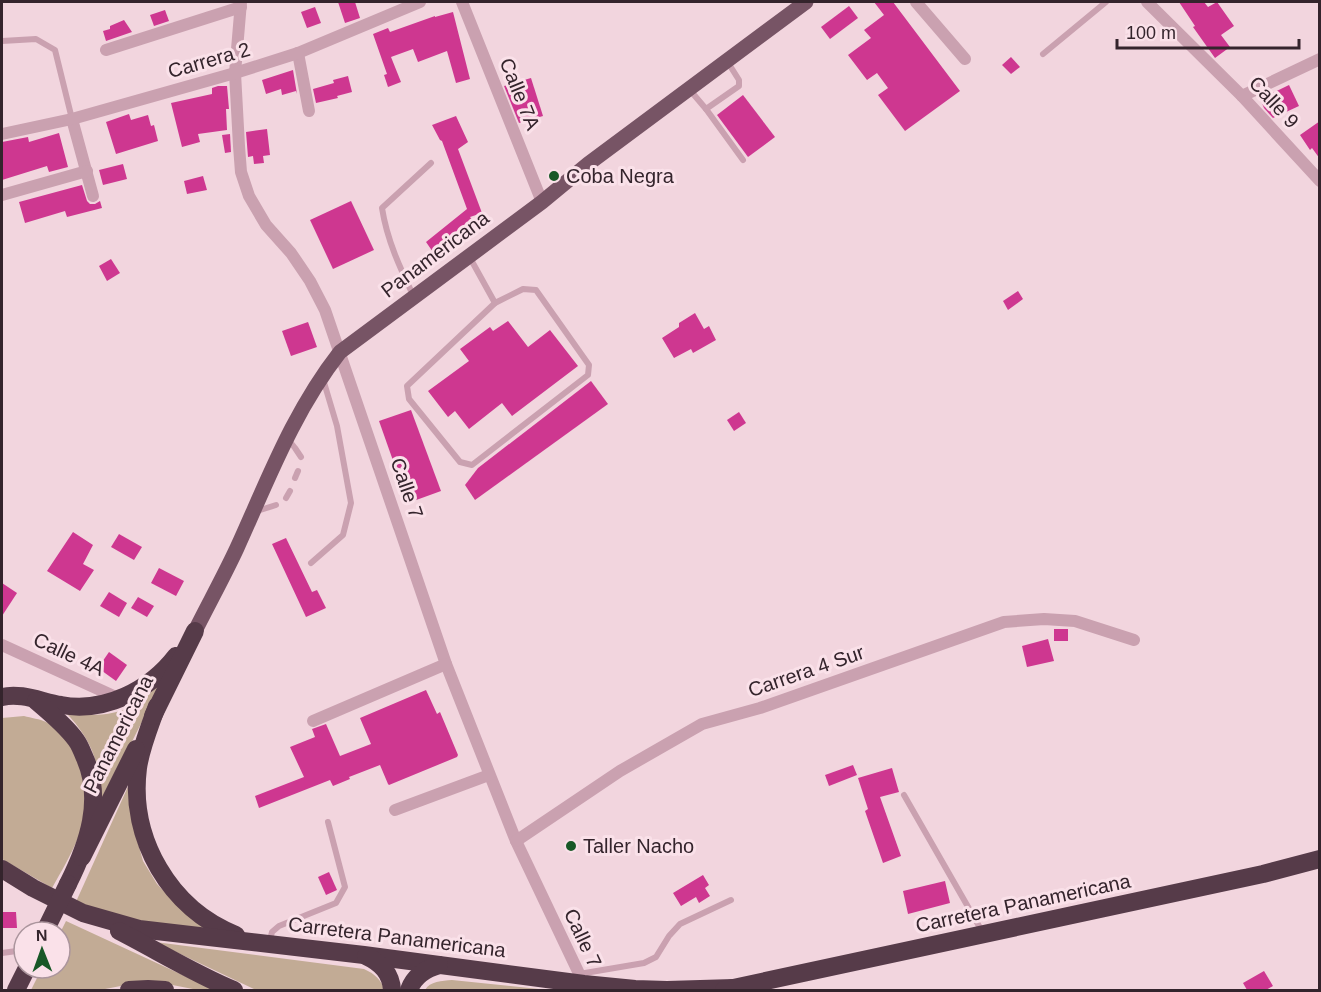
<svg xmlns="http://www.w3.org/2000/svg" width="1321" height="992" viewBox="0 0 1321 992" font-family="Helvetica,sans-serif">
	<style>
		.green { fill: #c2ab95 }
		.building { fill: #ce3790 }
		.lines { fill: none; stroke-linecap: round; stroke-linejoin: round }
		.lane { stroke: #caa1b0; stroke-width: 6 }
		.street { stroke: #caa1b0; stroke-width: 12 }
		.primary { stroke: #775465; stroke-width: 15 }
		.highway { stroke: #563b49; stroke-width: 18 }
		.highway-bridge { stroke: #563b49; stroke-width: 18 }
		.poi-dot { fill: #185827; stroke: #fae1e9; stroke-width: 2 }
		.labels { text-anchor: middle; stroke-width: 6; stroke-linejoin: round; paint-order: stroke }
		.street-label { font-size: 20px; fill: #34242c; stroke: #fae1e9 }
		.poi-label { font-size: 20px; fill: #34242c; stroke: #fae1e9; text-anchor: start }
	</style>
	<rect width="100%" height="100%" fill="#f2d5de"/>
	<g class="green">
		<path d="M166,674l-70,139c0,-14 2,-30 1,-43 -2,-23 -19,-46 -35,-61 28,9 57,9 81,-11 8,-7 15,-16 23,-24z"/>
		<path d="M24,716c7,2 16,3 22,6 4,2 8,6 11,9 29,23 35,74 21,107 -7,17 -17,34 -26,50l-50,-29v-141z"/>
		<polygon points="140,760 136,836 143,861 157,884 176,904 220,934 146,923 75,904"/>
		<polygon points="66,921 215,990 198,990 162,983 131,984 100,990 31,990 42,968 60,968 60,933"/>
		<path d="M155,942l209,27c11,5 16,10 21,21h-129z"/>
		<path d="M452,980l96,10h-123c5,-9 17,-9 27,-10z"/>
	</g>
	<g class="building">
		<polygon points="338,2 355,2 360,18 345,23"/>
		<polygon points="874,2 893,2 960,91 905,131 878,95 888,88 877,73 867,80 848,55 871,38 864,30 884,15"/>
		<polygon points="1179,2 1204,2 1208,7 1217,2 1234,26 1221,35 1230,47 1215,58 1193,27 1195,26"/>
		<polygon points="849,6 858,18 830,39 821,27"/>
		<polygon points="315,7 321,23 307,28 301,12"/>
		<polygon points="165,10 169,21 154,26 150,15"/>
		<polygon points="453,12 470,79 456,83 447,51 418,62 413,49 391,57 401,82 388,87 384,75 387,74 373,34 388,28 390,32 435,16 435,17"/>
		<polygon points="124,20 132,32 106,41 103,31 110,29 110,26"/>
		<polygon points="1011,57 1020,67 1011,74 1002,65"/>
		<polygon points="293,70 297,94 296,91 282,95 281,89 266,94 262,80"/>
		<polygon points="348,76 352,92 337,96 338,98 316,103 313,89 334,83 333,80"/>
		<polygon points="531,78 543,116 519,123 504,86"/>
		<polygon points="1289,85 1299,106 1273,118 1264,108 1260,99"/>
		<polygon points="218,86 227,86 229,109 226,109 227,130 198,134 200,142 182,147 171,103 212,94 212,88"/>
		<polygon points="743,95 775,137 748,157 717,115"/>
		<polygon points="129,114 131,120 148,115 151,126 154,125 158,141 116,154 106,122"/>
		<polygon points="456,116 468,142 458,149 482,213 470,217 475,223 435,255 426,242 467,209 442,141 440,140 432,125"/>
		<polygon points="1320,121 1320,159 1312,148 1310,150 1300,135"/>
		<polygon points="267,129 270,155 263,156 264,163 254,164 253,156 248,157 246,132"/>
		<polygon points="59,133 68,167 49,172 47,166 2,180 2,142 28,137 29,142"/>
		<polygon points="230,134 231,152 225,153 222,135"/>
		<polygon points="123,164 127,179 103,185 99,170"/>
		<polygon points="203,176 207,190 187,194 184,181"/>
		<polygon points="82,185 87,201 90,204 95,204 100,201 102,208 67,217 65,211 25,223 19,202"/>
		<polygon points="351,201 374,250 333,269 310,220"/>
		<polygon points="111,259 120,273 107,281 99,266"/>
		<polygon points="1018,291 1023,299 1008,310 1003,301"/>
		<polygon points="695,313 704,329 709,326 716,340 693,353 691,349 674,358 662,338 679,327 679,323"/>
		<polygon points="508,321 528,347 550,330 578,366 512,416 502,403 469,429 455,411 448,417 428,391 469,361 460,349 490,327 493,331"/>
		<polygon points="308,322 317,347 291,356 282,331"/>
		<polygon points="591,381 608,404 475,500 465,485 478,468"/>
		<polygon points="411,410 441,491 408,503 379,421"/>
		<polygon points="739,412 746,423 734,431 727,420"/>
		<polygon points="73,532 93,545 83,564 94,570 80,591 47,571"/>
		<polygon points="119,534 142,547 134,560 111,547"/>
		<polygon points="286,538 312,592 317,590 326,608 306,617 272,544"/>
		<polygon points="159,568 184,581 176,596 151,583"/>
		<polygon points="2,583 17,593 2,616"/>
		<polygon points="109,592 127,603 119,617 100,606"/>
		<polygon points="138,597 154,606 147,617 131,608"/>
		<rect x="1054" y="629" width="14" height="12"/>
		<polygon points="1048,639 1054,661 1027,667 1022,646"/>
		<polygon points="109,652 127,665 116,681 98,668"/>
		<polygon points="426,690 437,714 440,712 458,755 457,757 389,785 388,784 380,765 349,777 350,779 333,786 330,780 259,808 255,796 304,777 290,747 315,737 312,729 326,724 340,756 371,744 360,718"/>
		<polygon points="853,765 857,775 829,786 825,775"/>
		<polygon points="892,768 899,792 880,797 901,856 883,863 865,811 868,809 858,778"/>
		<polygon points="329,872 337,890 326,895 318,877"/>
		<polygon points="703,875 709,885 705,888 710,896 699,903 696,897 681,906 673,893"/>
		<polygon points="945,881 950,903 908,914 903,891"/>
		<polygon points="2,912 16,912 17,928 2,928"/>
		<polygon points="1264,971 1273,986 1266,990 1247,990 1243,983"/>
	</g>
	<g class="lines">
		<g class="lane">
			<polyline points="2,41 36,39 55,50 72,119"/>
			<polyline points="1043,54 1106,2"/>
			<polyline points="689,89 706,109 739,86 739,80 727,61"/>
			<polyline points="706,109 743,160"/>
			<polyline points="469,256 495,303"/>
			<polygon points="523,289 536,290 589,365 588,375 472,465 460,462 409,399 407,386 495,303"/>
			<path d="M414,297c-14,-29 -27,-57 -32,-89l49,-45"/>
			<polyline points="287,438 295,448 301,457"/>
			<polyline points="295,478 298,471"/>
			<polyline points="286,498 290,491"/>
			<polyline points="257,511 276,505"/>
			<polyline points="311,563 343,535 351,503 337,426 323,379"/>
			<polyline points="904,795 983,933"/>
			<polyline points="270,940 272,932 279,926 336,903 345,887 328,822"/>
			<polyline points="2,953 24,950"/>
			<polyline points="579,974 644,963 656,957 669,936 680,924 731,900"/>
		</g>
		<g class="street">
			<polyline points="241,2 235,73 239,146 241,172 249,196 266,225 291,253 310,281 325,310 446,664 516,841 584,984"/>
			<polyline points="462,2 542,202"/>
			<polyline points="916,2 965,59"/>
			<polyline points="1147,2 1242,96 1320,181"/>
			<polyline points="106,50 241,7"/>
			<polyline points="298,53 309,111"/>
			<polyline points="1242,96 1320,59"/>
			<polyline points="72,119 93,196"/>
			<polyline points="2,134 72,119 235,73 298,53 420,2"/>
			<polyline points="2,195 87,171"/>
			<polyline points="2,645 120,699"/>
			<polyline points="313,721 446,664"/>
			<polyline points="395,810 489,775"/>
			<polyline points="516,841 620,771 702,724 760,708 1004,622 1044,619 1075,621 1134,640"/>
		</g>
		<path class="primary" d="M195,631c14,-28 29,-55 42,-83 31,-68 56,-136 103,-196l202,-150 46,-38 218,-162"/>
		<g class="highway">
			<path d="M2,697c19,-5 40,5 59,8 44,8 89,-15 115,-49"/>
			<path d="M36,701c14,12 29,24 40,39 3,4 6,11 8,16 20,43 4,88 -16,128"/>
			<path d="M157,706c-7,20 -16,41 -19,62 -9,71 32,141 98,167"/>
			<polyline points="153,716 195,631"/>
			<polyline points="82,857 136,749"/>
			<polyline points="2,869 33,888 83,913 139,929 364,955 584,984 635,989 667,990 734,988"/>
			<path d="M119,931c39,20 76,43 115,59"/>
			<path d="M366,956c15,7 25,17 26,34"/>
			<polyline points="16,990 27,968"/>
			<polyline points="129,990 148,989 165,990"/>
			<path d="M409,990c5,-14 16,-21 30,-25"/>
			<polyline points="724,990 1263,874 1320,859"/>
		</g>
		<polyline class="highway-bridge" points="45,931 68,884"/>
	</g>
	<g class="poi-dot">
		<circle cx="554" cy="176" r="6"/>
		<circle cx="571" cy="846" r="6"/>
	</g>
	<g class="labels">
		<g class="street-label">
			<text transform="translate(209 60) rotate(-16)" y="7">Carrera 2</text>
			<text transform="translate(520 94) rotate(68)" y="7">Calle 7A</text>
			<text transform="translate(1274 102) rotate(47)" y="7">Calle 9</text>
			<text transform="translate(435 254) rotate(-37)" y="7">Panamericana</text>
			<text transform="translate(407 488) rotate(71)" y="7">Calle 7</text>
			<text transform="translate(69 654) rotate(25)" y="7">Calle 4A</text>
			<text transform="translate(806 671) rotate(-19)" y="7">Carrera 4 Sur</text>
			<text transform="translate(118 734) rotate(-63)" y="7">Panamericana</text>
			<text transform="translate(1023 903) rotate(-12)" y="7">Carretera Panamericana</text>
			<text transform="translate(397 937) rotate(7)" y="7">Carretera Panamericana</text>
			<text transform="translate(583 938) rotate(65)" y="7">Calle 7</text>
		</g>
		<g class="poi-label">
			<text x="566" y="183">Coba Negra</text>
			<text x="583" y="853">Taller Nacho</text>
		</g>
	</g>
	<rect width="1321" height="992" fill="none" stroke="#34242c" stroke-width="6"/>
	<g transform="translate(42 950) rotate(359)"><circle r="28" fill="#fae1e9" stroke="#ab959d" stroke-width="1.5"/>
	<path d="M0-4.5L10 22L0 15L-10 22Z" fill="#185827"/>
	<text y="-9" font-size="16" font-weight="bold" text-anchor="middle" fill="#34242c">N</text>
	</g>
	<path d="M1117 39v9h182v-9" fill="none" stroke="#34242c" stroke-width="3"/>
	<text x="1126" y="39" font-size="18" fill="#34242c" stroke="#fae1e9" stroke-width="4.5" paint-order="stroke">100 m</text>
</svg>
